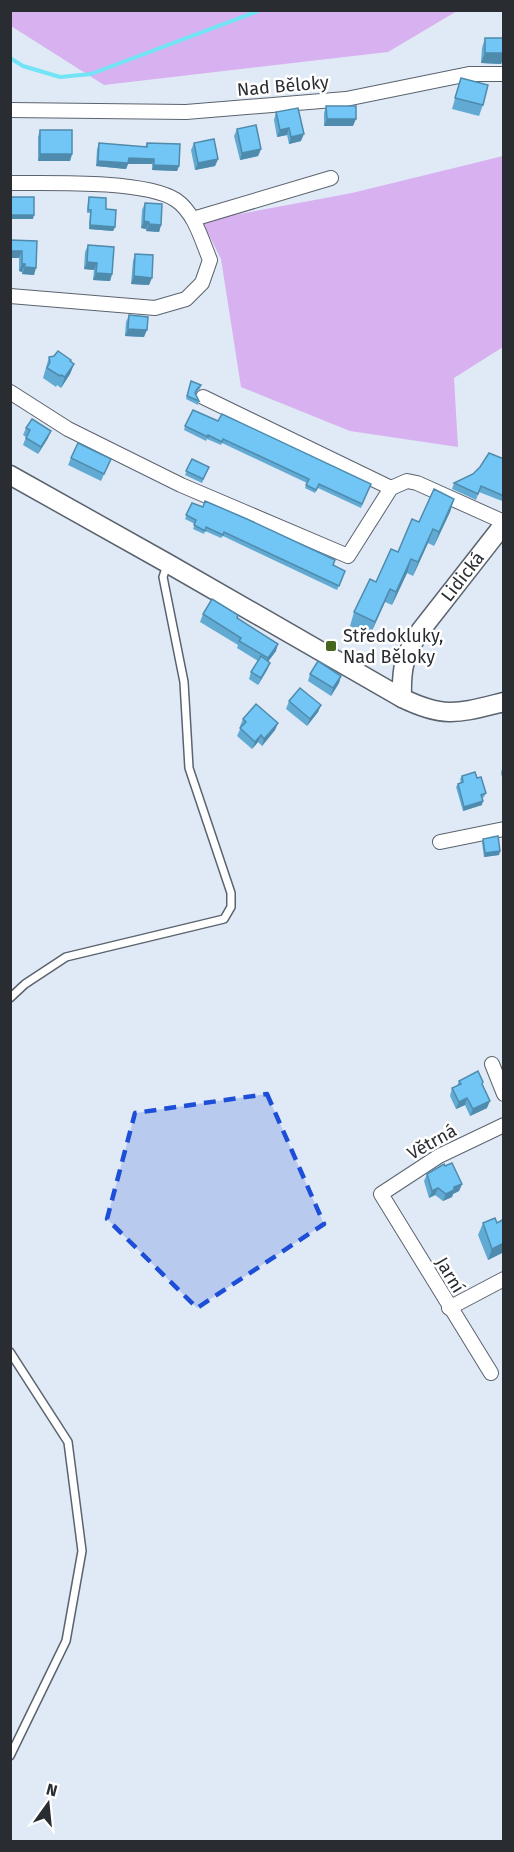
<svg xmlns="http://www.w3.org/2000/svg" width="514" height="1852" viewBox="0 0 514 1852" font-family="'Fira Sans',sans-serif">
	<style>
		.green { fill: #d8b2f0 }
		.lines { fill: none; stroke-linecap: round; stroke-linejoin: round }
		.stream { stroke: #72e4f5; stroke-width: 4 }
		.service-casing { stroke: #5b636e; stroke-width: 10 }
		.minor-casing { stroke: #5b636e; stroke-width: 16 }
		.tertiary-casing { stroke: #5b636e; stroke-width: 21 }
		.service { stroke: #fff; stroke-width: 7 }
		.minor { stroke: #fff; stroke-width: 14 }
		.tertiary { stroke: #fff; stroke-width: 18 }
		.wall { fill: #61aad3 }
		.shaded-wall { fill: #4f8bac }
		.building { fill: #71c6f5; stroke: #4f8bac; stroke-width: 1.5 }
		.marked { fill: #1d4ed8; fill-opacity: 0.2; stroke: #1d4ed8; stroke-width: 4.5; stroke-dasharray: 12 8; stroke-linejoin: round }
		.poi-dot { fill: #45661d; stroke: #fff; stroke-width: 2 }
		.labels { text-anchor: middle; stroke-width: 5; stroke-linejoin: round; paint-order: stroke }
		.street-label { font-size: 18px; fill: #292c31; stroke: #fff }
		.poi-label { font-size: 18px; fill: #292c31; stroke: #fff; text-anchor: start }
	</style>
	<rect width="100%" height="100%" fill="#e0e9f6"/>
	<g class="green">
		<polygon points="10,11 11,10 457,11 388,52 104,85 11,26"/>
		<polygon points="503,156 503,347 454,378 458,447 350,431 241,387 221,259 202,221 352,193"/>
	</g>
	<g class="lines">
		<polyline class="stream" points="10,58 23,66 60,77 91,74 261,10"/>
		<defs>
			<g id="service">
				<polyline points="10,998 25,984 66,957 224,919 231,907 231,893 189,768 184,682 163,577 167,565"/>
				<polyline points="10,1352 68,1442 82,1551 66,1641 10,1756"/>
			</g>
			<g id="minor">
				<polyline points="10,110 186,112 346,99 469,74 504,74"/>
				<path d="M10,183c39,0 136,-3 166,17 19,13 26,41 34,60l-8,23 -16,16 -31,9 -145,-12"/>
				<polyline points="193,219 331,178"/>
				<polyline points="10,392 68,429 181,485 348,556 391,488 407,481 417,483 504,522"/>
				<polyline points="203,397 391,488"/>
				<polyline points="440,842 504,829"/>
				<polyline points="492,1064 504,1094"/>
				<polyline points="449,1308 504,1279"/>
				<polyline points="491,1373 381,1194 439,1156 504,1125"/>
			</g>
			<g id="tertiary">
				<path d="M10,475l157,88 235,135c43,21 57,15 102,4"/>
				<path id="s1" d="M402,698c-1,-30 2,-43 19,-68l83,-106"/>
			</g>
		</defs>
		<use href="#service" class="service-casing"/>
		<use href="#minor" class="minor-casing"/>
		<use href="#tertiary" class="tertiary-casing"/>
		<use href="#service" class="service"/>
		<use href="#minor" class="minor"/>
		<use href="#tertiary" class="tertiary"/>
	</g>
	<g class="wall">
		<polygon points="485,38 504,38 504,57 501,64 481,63 482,48"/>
		<polygon points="461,78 483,105 479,116 452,109"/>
		<polygon points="326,106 353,126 324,126 324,113"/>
		<polygon points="276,112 301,141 289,144 287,135 277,137 274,120"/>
		<polygon points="237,129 261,149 258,156 240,160 234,136"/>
		<polygon points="40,130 72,154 70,161 38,161 38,137"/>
		<polygon points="99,143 145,147 147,143 179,166 177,171 152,170 152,164 128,164 126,169 96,166 97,149"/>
		<polygon points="194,143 218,159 215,166 195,170 191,150"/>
		<polygon points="89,197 106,209 115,227 113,231 89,229 90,213 87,213 88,201"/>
		<polygon points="145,203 161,225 159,232 146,231 146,229 141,228 142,210"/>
		<polygon points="37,241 34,275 22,274 22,272 19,271 19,258 10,258"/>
		<polygon points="88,245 112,274 110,281 93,280 94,270 84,269 85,252"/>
		<polygon points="135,254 149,285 131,284 133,261"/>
		<polygon points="129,315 144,337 125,336 126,322"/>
		<polygon points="49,357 71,360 70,362 74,364 70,374 61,388 57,385 56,387 43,378"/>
		<polygon points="191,381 201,385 200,389 195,393 199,401 198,405 186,399"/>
		<polygon points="218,421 371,484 361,508 318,488 315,493 305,488 307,483 222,443 221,445 207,439 206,441 184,430 185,426"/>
		<polygon points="26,428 48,438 38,454 23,445 26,437 23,435"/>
		<polygon points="71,458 111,459 101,481 68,465"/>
		<polygon points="192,459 209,467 202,483 185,475"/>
		<polygon points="504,459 504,497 502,501 479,492 476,500 452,489 454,483"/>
		<polygon points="454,499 450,512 434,546 428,543 413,576 407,573 392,605 385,602 370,635 350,626 354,612 419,522"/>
		<polygon points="192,503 345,571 337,590 223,536 221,538 205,531 204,534 193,529 195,524 185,519"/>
		<polygon points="203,614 237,619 276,651 268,662 270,663 267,670 258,685 249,679 251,672 258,661 237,648 238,645 200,622"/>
		<polygon points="310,674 341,676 339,683 331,696 308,681"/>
		<polygon points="289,701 321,705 318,712 307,726 286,709"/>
		<polygon points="243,719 278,723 275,730 262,746 258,742 252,749 237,736 241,727 240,726"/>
		<polygon points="502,769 504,769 504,786 501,773"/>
		<polygon points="462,776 477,778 486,793 484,797 482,798 482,805 463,811 456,787 458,784 461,783 460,779"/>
		<polygon points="483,839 500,851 499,855 484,857 482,843"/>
		<polygon points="459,1081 482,1085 487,1108 470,1116 465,1105 456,1109 450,1096 452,1088 457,1086"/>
		<polygon points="445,1166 462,1184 459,1191 453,1194 452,1197 443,1201 435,1195 429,1198 424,1181 427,1174"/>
		<polygon points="504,1219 504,1252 488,1260 478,1235 483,1223 497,1223"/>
	</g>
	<g class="shaded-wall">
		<polygon points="485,53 504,53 504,57 501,64 481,63"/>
		<polygon points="327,119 356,119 353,126 324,126"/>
		<polygon points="289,128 287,135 277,137 280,130"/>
		<polygon points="304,134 301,141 289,144 291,137"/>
		<polygon points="261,149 258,156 240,160 242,153"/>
		<polygon points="40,154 72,154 70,161 38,161"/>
		<polygon points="129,158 154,159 152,164 128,164 126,169 96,166 98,161"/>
		<polygon points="218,159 215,166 195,170 198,163"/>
		<polygon points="154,165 179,166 177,171 152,170"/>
		<polygon points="10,215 34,215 33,219 10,219"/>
		<polygon points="144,221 149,222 146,229 141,228"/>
		<polygon points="149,224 161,225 159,232 146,231"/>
		<polygon points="90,225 115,227 113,231 89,229"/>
		<polygon points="10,251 22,251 19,258 10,258"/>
		<polygon points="87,262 97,263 94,270 84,269"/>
		<polygon points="22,264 25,264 22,272 19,271"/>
		<polygon points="25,267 36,268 34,275 22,274"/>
		<polygon points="96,273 112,274 110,281 93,280"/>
		<polygon points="134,276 152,278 149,285 131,284"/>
		<polygon points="128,329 147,330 144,337 125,336"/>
		<polygon points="74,364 70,374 61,388 65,377"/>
		<polygon points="51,431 48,438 38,454 41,447"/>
		<polygon points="454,499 450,512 434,546 439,532"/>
		<polygon points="433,529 428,543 413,576 418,562"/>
		<polygon points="411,559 407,573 392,605 396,592"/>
		<polygon points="390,589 385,602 370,635 375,622"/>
		<polygon points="278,644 276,651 265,665 268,658"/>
		<polygon points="270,663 267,670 258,685 261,678"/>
		<polygon points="341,676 339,683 331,696 333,688"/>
		<polygon points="321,705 318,712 307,726 310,719"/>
		<polygon points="278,723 275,730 262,746 264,739"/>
		<polygon points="261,735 258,742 252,749 255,742"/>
		<polygon points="483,801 482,805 463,811 464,807"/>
		<polygon points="500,851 499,855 484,857 485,853"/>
		<polygon points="467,1098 465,1105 456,1109 459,1102"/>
		<polygon points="490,1101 487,1108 470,1116 473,1109"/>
		<polygon points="462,1184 459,1191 453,1194 452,1197 443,1201 446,1194 454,1187"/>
		<polygon points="438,1188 435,1195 429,1198 432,1191"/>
		<polygon points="504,1243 504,1252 488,1260 492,1249"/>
	</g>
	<g class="building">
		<rect x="485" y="38" width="19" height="15"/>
		<polygon points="461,78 488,85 483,105 455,98"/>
		<polygon points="326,106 356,106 356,119 327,119"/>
		<polygon points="298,108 304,134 291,137 289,128 280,130 276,112"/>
		<polygon points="256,125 261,149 242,153 237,129"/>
		<rect x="40" y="130" width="32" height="24"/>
		<polygon points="214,139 218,159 198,163 194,143"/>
		<polygon points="99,143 147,147 147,143 180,144 179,166 154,165 154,159 129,158 128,163 98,161"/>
		<rect x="10" y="197" width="24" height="18"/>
		<polygon points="89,197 106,198 106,209 116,210 115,227 90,225 91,210 88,210"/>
		<polygon points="145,203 162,204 161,225 149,224 149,222 144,221"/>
		<polygon points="10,240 37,241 36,268 25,267 25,264 22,264 22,251 10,251"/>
		<polygon points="88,245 114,247 112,274 96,273 97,263 87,262"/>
		<polygon points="135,254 153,255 152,278 134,276"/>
		<polygon points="129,315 148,317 147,330 128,329"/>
		<polygon points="58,351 71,360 70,361 74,364 65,377 61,375 60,376 47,368 50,362 49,357 54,356"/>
		<polygon points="191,381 201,385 197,389 195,393 199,401 187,396"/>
		<polygon points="193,410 218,421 222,414 371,484 362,504 319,484 316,490 306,485 309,479 223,439 222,442 208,435 208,437 185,426"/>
		<polygon points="32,419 51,431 41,447 26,438 30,430 26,428"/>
		<polygon points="78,443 111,459 104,474 71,458"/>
		<polygon points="489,453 504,459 504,496 481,486 478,494 454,483 473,474 480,467"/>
		<polygon points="192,459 209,467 203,479 186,471"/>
		<polygon points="434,489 454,499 439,532 433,529 418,562 411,559 396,592 390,589 375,622 354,612 370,579 376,582 391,549 398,552 412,519 419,522"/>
		<polygon points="205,501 247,519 335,560 333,565 345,571 339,586 224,532 223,535 206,527 205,531 194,525 196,520 186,515 192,503 203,507"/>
		<polygon points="212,599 238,615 237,618 278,644 268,658 239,641 241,638 203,614"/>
		<polygon points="261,656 270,663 261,678 251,672"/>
		<polygon points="318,661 341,676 333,688 310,674"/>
		<polygon points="300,688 321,705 310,719 289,701"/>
		<polygon points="256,704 278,723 264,739 261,735 255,742 240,728 246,722 243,719"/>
		<polygon points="475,772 477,778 481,777 486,793 481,795 483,801 464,807 458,784 463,782 462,776"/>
		<polygon points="498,836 500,851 485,853 483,839"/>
		<polygon points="478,1071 483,1082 482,1084 490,1101 473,1109 467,1098 459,1102 452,1088 461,1084 459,1081"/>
		<polygon points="452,1163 462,1184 454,1187 454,1190 446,1194 438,1188 432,1191 427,1174 444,1164 445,1166"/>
		<polygon points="495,1218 497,1223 504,1219 504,1243 492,1249 483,1223"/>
	</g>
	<path class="marked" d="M267,1094l57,130 -127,84 -90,-89 28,-106z"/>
	<rect class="poi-dot" x="325" y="640" width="12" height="12" rx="3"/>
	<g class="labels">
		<g class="street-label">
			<text transform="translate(283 86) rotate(-5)" y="6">Nad Běloky</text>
			<text dy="6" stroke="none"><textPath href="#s1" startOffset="140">Lidická</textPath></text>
			<text transform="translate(432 1142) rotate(-29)" y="6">Větrná</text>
			<text transform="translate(450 1275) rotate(59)" y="6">Jarní</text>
		</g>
		<g class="poi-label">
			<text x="343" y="642">Středokluky,<tspan x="343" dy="21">Nad Běloky</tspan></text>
		</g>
	</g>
	<rect width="514" height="1852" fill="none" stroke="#292c31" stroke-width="24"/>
	<g transform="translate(48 1804) rotate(15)" stroke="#ffffff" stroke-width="4.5" paint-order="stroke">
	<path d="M0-4.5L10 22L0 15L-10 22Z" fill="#292c31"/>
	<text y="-9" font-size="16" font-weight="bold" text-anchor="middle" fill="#292c31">N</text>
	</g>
</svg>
